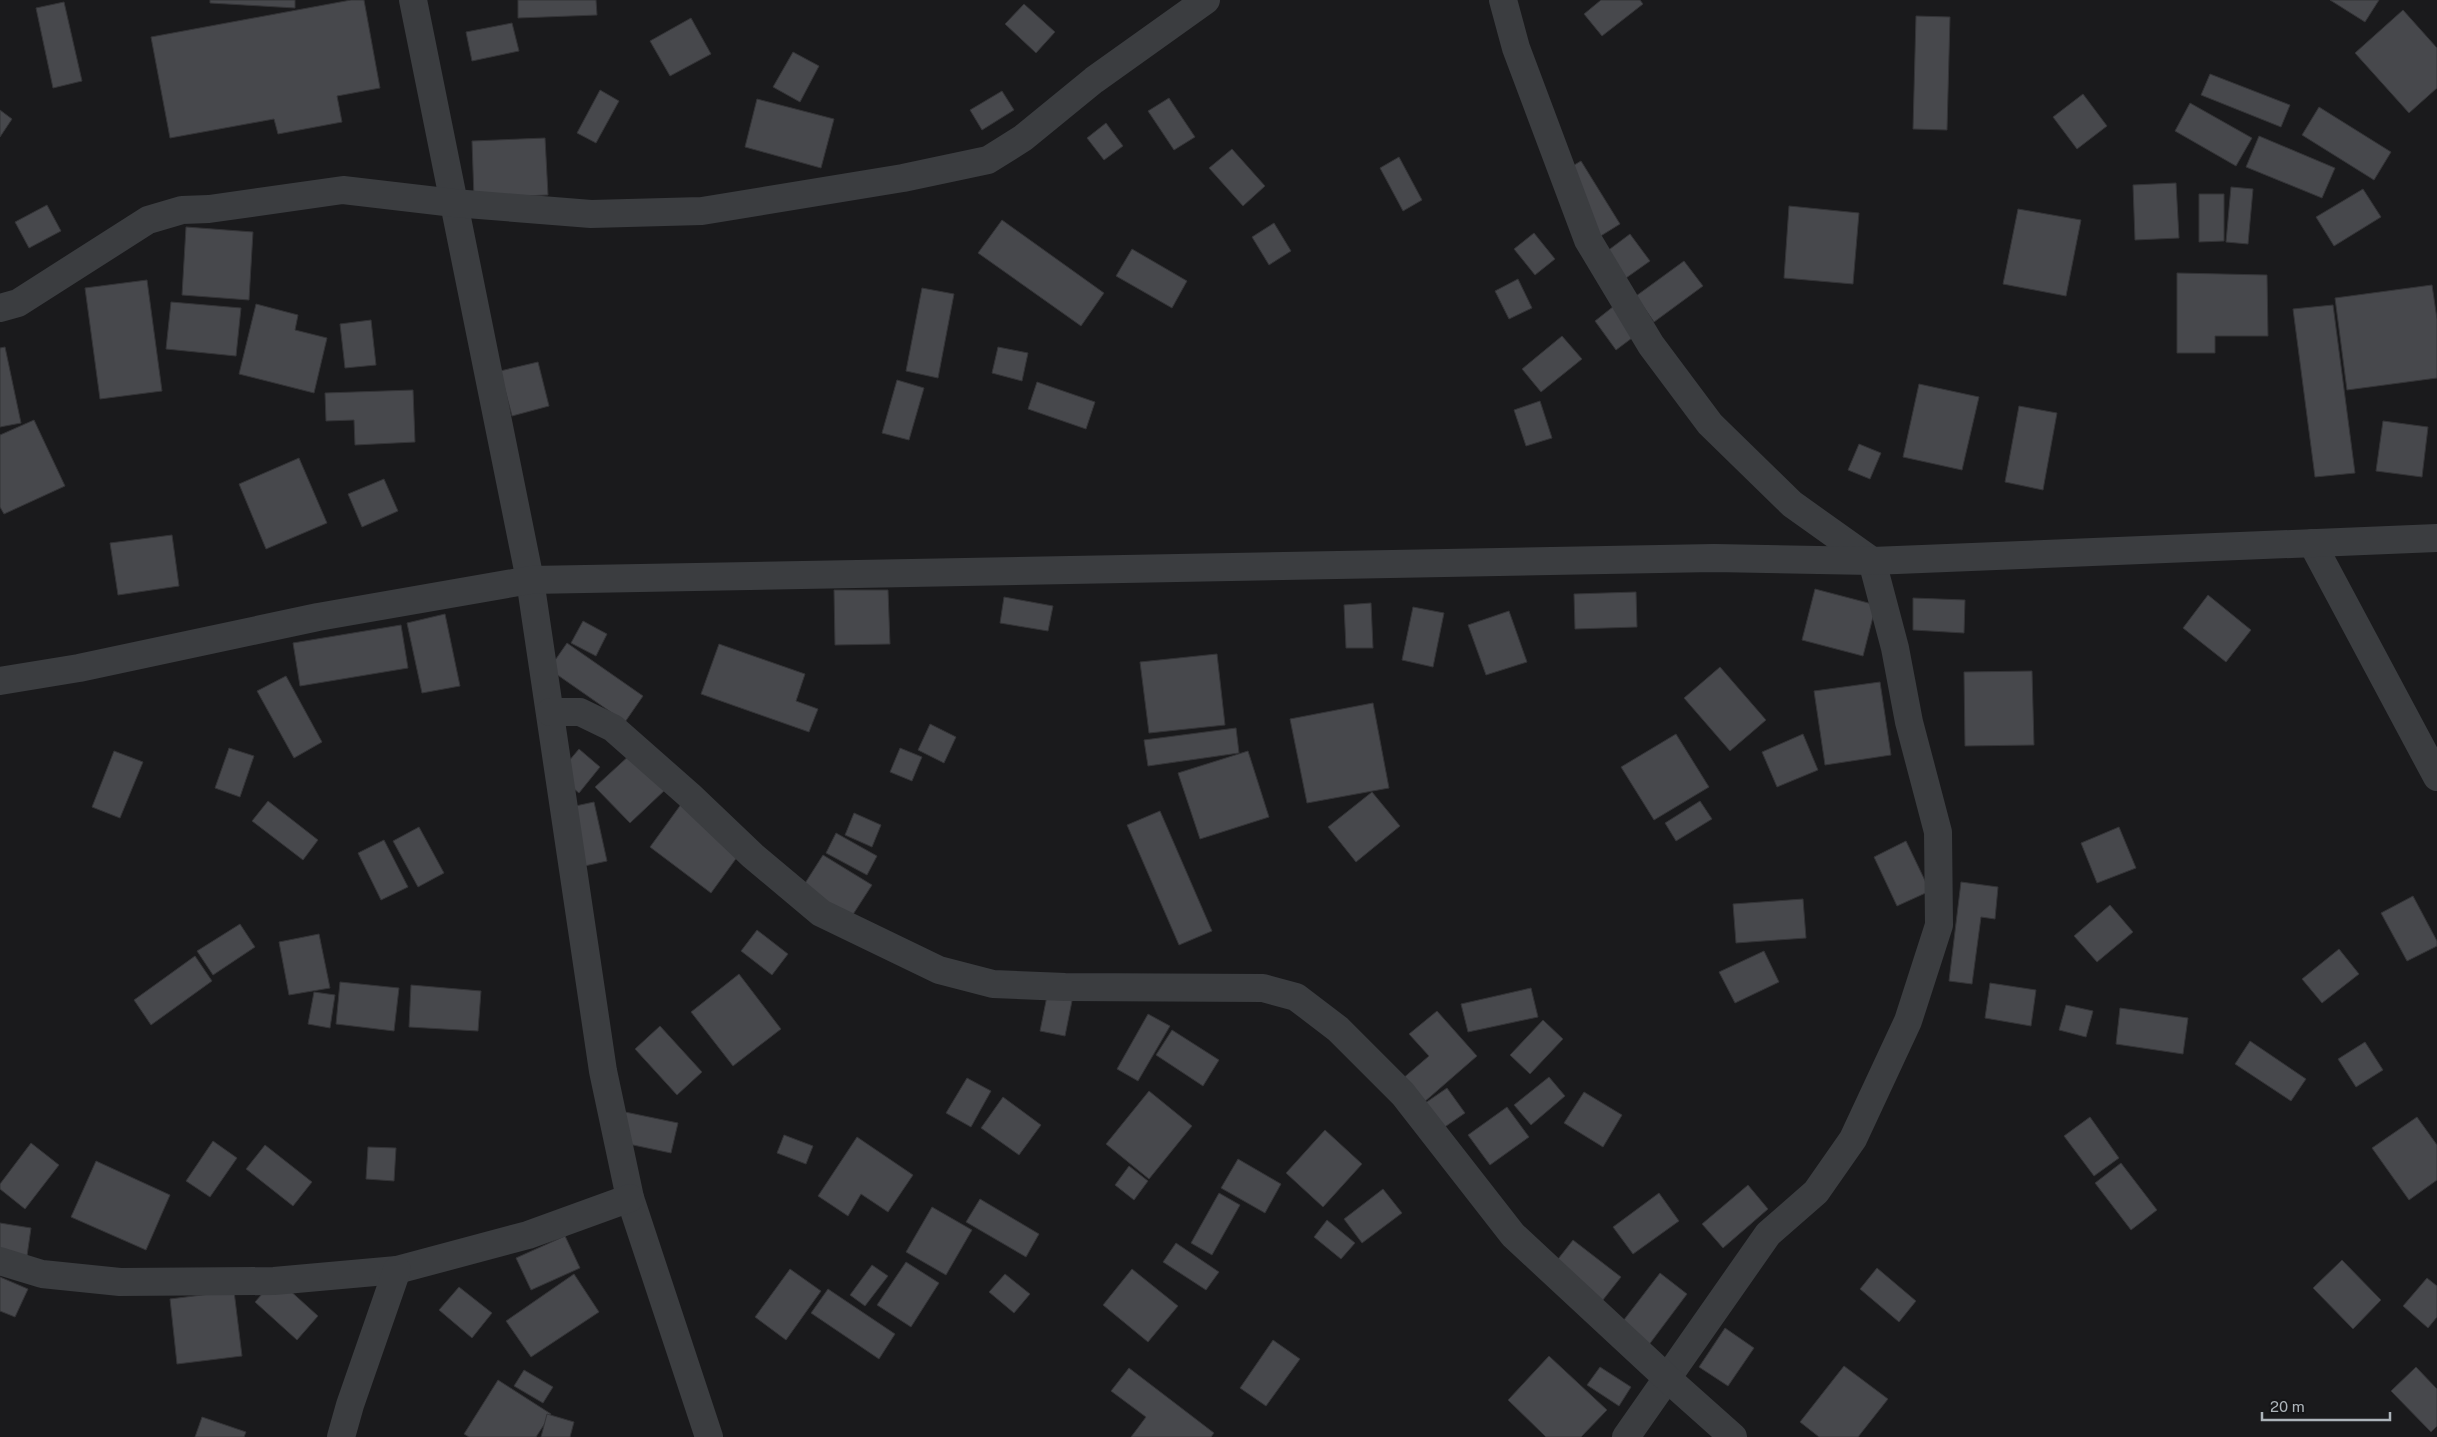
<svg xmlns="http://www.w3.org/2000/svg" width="2437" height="1437" viewBox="0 0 2437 1437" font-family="'Public Sans',sans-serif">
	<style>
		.building { fill: #47484c; stroke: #343437 }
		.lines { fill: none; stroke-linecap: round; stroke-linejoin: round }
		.minor { stroke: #3b3d40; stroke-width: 28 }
	</style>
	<rect width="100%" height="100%" fill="#1a1a1c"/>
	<g class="building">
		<polygon points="210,0 295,0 295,8 210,3"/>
		<polygon points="351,0 364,0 380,88 337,96 342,122 278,134 274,119 170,138 151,37"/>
		<polygon points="518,0 596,0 597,15 518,18"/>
		<polygon points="1601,0 1640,0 1643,4 1602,36 1584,14"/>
		<polygon points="2330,0 2379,0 2365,22"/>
		<polygon points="64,2 82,81 53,88 36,8"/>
		<polygon points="1024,4 1055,32 1036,53 1005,24"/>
		<polygon points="2403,10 2437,48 2437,88 2409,113 2355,53"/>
		<polygon points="1916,16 1950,17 1947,130 1913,129"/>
		<polygon points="691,18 711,54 670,76 650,41"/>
		<polygon points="512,23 519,51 472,61 466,32"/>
		<polygon points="793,52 819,66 800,102 773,87"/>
		<polygon points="2210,74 2290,105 2281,127 2201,95"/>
		<polygon points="600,90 619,101 596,143 577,133"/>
		<polygon points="1002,91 1014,110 982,130 970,110"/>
		<polygon points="2083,94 2107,126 2077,149 2053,117"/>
		<polygon points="1169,98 1195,137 1174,150 1148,111"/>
		<polygon points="757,99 834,119 821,168 745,147"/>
		<polygon points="2190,103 2252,138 2236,166 2175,131"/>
		<polygon points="2319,107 2391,152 2374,180 2302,135"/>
		<polygon points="0,110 12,119 0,137"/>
		<polygon points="1106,123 1123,146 1104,160 1087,138"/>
		<polygon points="2259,136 2335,168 2322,198 2246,167"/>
		<polygon points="545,138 548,195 474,198 472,141"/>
		<polygon points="1232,149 1265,186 1243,206 1209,168"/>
		<polygon points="1399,157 1422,200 1403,211 1380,168"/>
		<polygon points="1581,161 1620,224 1599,237 1561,173"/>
		<polygon points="2176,183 2179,238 2135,240 2133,185"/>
		<polygon points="2231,187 2253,189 2248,244 2226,242"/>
		<polygon points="2363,189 2381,217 2334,246 2316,217"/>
		<polygon points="2199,194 2224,194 2224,241 2199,242"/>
		<polygon points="47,205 61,231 29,248 15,222"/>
		<polygon points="1789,206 1859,213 1853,284 1784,278"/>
		<polygon points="2018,209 2081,220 2066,296 2003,284"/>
		<polygon points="1002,220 1104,293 1081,326 978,253"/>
		<polygon points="1274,223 1291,251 1269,265 1252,237"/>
		<polygon points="186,227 253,232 249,300 182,295"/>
		<polygon points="1534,233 1555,259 1535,275 1514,249"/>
		<polygon points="1630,234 1650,261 1626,278 1606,252"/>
		<polygon points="1132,249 1187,281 1172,308 1116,276"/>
		<polygon points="1684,261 1703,286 1654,322 1636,296"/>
		<polygon points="2177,273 2267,275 2268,336 2215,336 2215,353 2177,353"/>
		<polygon points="1518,279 1532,308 1509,319 1495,291"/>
		<polygon points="147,280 162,391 100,399 85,288"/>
		<polygon points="2432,285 2437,319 2437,378 2347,390 2335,298"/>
		<polygon points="922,288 954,294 938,378 906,371"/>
		<polygon points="171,302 241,308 236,356 166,349"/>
		<polygon points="256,304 298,315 295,330 327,338 314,393 239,374"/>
		<polygon points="2333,305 2355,473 2315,477 2293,309"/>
		<polygon points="1614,306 1636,335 1616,350 1595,321"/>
		<polygon points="371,320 376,365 345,368 340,324"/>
		<polygon points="1562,336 1582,359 1541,392 1522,369"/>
		<polygon points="5,347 21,423 0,427 0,348"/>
		<polygon points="998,347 1028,353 1022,381 992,373"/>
		<polygon points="538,362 549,406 512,416 500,371"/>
		<polygon points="897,380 924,388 909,440 882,433"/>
		<polygon points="1037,382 1095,402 1086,429 1028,409"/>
		<polygon points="1919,384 1979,397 1962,470 1903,457"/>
		<polygon points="413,390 415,442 355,445 354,420 326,421 325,393"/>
		<polygon points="1540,401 1552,438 1526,446 1514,410"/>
		<polygon points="2019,406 2057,413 2043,490 2005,482"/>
		<polygon points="34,420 65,486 4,514 0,507 0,435"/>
		<polygon points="2383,421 2428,427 2422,477 2376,471"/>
		<polygon points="1859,444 1881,453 1870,479 1848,470"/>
		<polygon points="299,458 327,523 266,549 239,484"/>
		<polygon points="384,479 398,511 362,527 348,494"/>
		<polygon points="172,535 179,586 118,595 110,543"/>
		<polygon points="1815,589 1876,605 1863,656 1802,640"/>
		<polygon points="834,590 888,590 890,644 835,645"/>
		<polygon points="1636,592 1637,627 1575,629 1574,594"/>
		<polygon points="2208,595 2251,630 2226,662 2183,628"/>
		<polygon points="1004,597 1053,606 1048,631 1000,623"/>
		<polygon points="1913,598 1965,600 1964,633 1913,630"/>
		<polygon points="1371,603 1373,648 1346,648 1344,605"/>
		<polygon points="1413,607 1444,613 1433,667 1402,660"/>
		<polygon points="1509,611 1527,662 1486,675 1468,625"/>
		<polygon points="445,614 460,686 422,693 407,623"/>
		<polygon points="583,621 607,634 596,656 571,643"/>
		<polygon points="401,625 408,668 300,686 293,643"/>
		<polygon points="567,643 643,696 625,722 549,669"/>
		<polygon points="719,644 805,674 796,701 818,709 809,732 701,694"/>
		<polygon points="1217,654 1225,725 1149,733 1140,662"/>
		<polygon points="1720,667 1766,720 1730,751 1684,698"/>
		<polygon points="2032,671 2034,745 1965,746 1964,672"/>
		<polygon points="286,676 322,742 294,758 257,691"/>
		<polygon points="1880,682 1891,755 1825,765 1814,691"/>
		<polygon points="1373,703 1389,788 1307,803 1290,719"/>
		<polygon points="930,724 956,737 944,763 918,750"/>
		<polygon points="1236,728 1239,753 1148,766 1144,740"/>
		<polygon points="1676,734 1709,787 1654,820 1621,767"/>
		<polygon points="1803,734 1818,770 1777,787 1762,752"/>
		<polygon points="229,748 254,756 240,797 215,788"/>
		<polygon points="900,748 922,757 912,781 890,772"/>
		<polygon points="579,749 600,767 579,793 557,775"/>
		<polygon points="114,751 143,762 120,818 92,807"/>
		<polygon points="1248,751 1269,817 1200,839 1178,773"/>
		<polygon points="632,753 666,789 630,823 595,787"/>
		<polygon points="1372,792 1400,826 1356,862 1328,827"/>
		<polygon points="268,801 318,840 303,860 252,821"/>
		<polygon points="1700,801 1712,819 1676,841 1665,823"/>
		<polygon points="594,802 607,861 571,869 557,810"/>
		<polygon points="682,803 743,849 711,893 650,847"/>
		<polygon points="1160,811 1212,931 1179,945 1127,825"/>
		<polygon points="854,813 881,825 872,847 845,835"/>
		<polygon points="419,827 444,873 418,887 393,841"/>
		<polygon points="2119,827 2136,868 2097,883 2081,843"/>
		<polygon points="836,833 877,856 867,875 826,853"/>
		<polygon points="384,840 408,887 381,900 358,853"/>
		<polygon points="1906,841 1930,891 1897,906 1874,857"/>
		<polygon points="823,855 872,885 850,919 802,888"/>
		<polygon points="1961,882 1998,887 1995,919 1981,917 1972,984 1949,981"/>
		<polygon points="2413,896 2437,941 2437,946 2407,961 2381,913"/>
		<polygon points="1803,899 1806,938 1736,943 1733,904"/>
		<polygon points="2110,905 2133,932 2097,962 2074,936"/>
		<polygon points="240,924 255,947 213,975 197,951"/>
		<polygon points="757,930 788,954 772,975 741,951"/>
		<polygon points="319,934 330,988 289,995 279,942"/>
		<polygon points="2339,949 2359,974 2322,1003 2302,979"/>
		<polygon points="1764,951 1779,982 1735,1003 1719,972"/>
		<polygon points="195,956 212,981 151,1025 134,1000"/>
		<polygon points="739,974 781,1029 733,1066 691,1012"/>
		<polygon points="340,982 399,988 394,1031 336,1024"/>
		<polygon points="1990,983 2036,990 2031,1026 1985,1018"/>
		<polygon points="411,985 481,991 478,1031 409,1027"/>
		<polygon points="1049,986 1074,991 1065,1036 1040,1031"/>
		<polygon points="1531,988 1538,1017 1468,1032 1461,1004"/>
		<polygon points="314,992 335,995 330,1028 308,1024"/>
		<polygon points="2066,1005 2093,1011 2086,1037 2059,1030"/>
		<polygon points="2120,1008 2188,1018 2183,1054 2116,1044"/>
		<polygon points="1437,1011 1477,1056 1415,1110 1394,1086 1429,1056 1409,1034"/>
		<polygon points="1148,1014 1170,1026 1138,1081 1117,1069"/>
		<polygon points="1543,1020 1563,1039 1530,1074 1510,1055"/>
		<polygon points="660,1026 702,1072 677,1095 635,1049"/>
		<polygon points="1172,1030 1219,1060 1203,1086 1156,1055"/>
		<polygon points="2250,1041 2306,1079 2291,1101 2235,1064"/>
		<polygon points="2365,1042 2383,1070 2356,1087 2338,1059"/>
		<polygon points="1549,1077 1565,1096 1531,1125 1514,1105"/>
		<polygon points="967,1078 991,1091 971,1127 946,1113"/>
		<polygon points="1447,1088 1465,1113 1436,1133 1418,1108"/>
		<polygon points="1149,1091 1192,1126 1149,1179 1106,1144"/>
		<polygon points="1584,1092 1622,1115 1603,1147 1564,1123"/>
		<polygon points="1003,1097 1041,1125 1019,1155 981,1128"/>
		<polygon points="1507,1107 1529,1137 1490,1165 1468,1135"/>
		<polygon points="625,1112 678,1123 671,1153 619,1142"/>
		<polygon points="2090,1117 2119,1158 2094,1176 2064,1136"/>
		<polygon points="2417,1117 2437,1145 2437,1180 2409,1200 2372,1148"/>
		<polygon points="1325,1130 1362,1164 1323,1207 1286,1173"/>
		<polygon points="784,1135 813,1146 806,1164 777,1153"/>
		<polygon points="857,1137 913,1175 888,1212 861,1194 848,1216 818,1196"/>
		<polygon points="213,1141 237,1158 210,1197 186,1181"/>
		<polygon points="31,1143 59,1165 25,1209 0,1189 0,1184"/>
		<polygon points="265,1145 312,1182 293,1206 246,1169"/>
		<polygon points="368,1147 396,1148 394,1181 366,1179"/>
		<polygon points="1238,1159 1281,1184 1265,1213 1221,1188"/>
		<polygon points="96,1161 170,1195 146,1250 71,1217"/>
		<polygon points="2121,1163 2157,1210 2131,1230 2095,1183"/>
		<polygon points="1129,1166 1148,1181 1134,1200 1115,1185"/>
		<polygon points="1748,1185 1768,1209 1723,1248 1702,1224"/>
		<polygon points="1383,1189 1402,1213 1362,1243 1344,1219"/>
		<polygon points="1219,1193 1240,1205 1212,1255 1191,1243"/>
		<polygon points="1659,1193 1679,1221 1633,1254 1613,1227"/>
		<polygon points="980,1199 1039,1234 1026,1257 966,1222"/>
		<polygon points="932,1207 972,1230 946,1275 906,1252"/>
		<polygon points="1327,1220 1355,1243 1341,1259 1314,1237"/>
		<polygon points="0,1223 31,1228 27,1256 0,1252"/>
		<polygon points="565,1236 580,1268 531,1290 516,1258"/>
		<polygon points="1573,1240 1621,1277 1595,1310 1547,1273"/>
		<polygon points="1176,1243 1219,1272 1206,1290 1163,1262"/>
		<polygon points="2342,1260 2381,1300 2353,1329 2313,1288"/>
		<polygon points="906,1262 939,1283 911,1327 877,1305"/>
		<polygon points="872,1265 888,1276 865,1306 850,1295"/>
		<polygon points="1877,1268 1916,1301 1899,1322 1860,1289"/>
		<polygon points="790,1269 821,1291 786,1340 755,1317"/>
		<polygon points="1132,1269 1178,1306 1148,1342 1103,1305"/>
		<polygon points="1660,1273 1687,1294 1648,1346 1620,1325"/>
		<polygon points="574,1274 599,1312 531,1357 506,1321"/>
		<polygon points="1005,1274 1030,1294 1014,1313 989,1292"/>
		<polygon points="0,1277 28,1289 15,1317 0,1311"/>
		<polygon points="276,1278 318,1316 297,1340 255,1302"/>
		<polygon points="2427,1278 2437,1286 2437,1317 2428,1328 2403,1306"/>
		<polygon points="459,1287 492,1313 472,1338 439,1310"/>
		<polygon points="828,1289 895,1334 879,1359 811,1313"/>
		<polygon points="234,1291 242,1356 177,1364 170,1299"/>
		<polygon points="1725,1328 1754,1348 1728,1386 1699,1367"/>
		<polygon points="1273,1340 1300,1359 1266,1406 1240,1388"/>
		<polygon points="1549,1356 1607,1410 1581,1437 1546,1437 1508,1400"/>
		<polygon points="1844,1366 1888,1399 1858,1437 1819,1437 1800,1422"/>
		<polygon points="1600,1367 1631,1387 1619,1406 1587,1385"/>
		<polygon points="2416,1367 2437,1389 2437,1426 2431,1432 2391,1391"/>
		<polygon points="1129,1368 1214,1433 1211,1437 1131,1437 1146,1417 1111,1391"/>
		<polygon points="524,1370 553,1387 543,1403 514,1386"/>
		<polygon points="498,1380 551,1414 536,1437 469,1437 464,1434"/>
		<polygon points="547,1414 574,1422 570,1437 541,1437"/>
		<polygon points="202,1417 246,1432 244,1437 195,1437"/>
	</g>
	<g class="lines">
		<g class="minor">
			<polyline points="413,0 530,580 603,1071 630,1198 709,1437"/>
			<polyline points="1503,0 1516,48 1588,240 1651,345 1710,424 1792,504 1872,561 1895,648 1909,722 1938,832 1939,925 1908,1021 1853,1139 1816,1192 1768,1234 1626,1437"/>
			<polyline points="0,308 18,303 148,220 182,210 209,209 343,190 454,203 591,214 702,211 903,178 988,160 1023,138 1094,80 1206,0"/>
			<polyline points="2312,543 2437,777"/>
			<polyline points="0,681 79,668 318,617 530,580 1714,558 1872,561 2437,538"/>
			<polyline points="550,712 580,712 613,728 689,795 753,856 821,913 939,970 993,984 1065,987 1263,988 1296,997 1338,1029 1403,1094 1513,1235 1668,1379 1733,1437"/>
			<polyline points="0,1261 42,1274 120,1282 274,1281 397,1270 528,1235 630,1198"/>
			<polyline points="341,1437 350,1405 397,1270"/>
		</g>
	</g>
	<path d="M2262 1412v8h128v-8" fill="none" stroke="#adb4ba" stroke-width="2.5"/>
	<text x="2270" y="1412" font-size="15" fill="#adb4ba" stroke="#151517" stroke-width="4" paint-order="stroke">20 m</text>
</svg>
